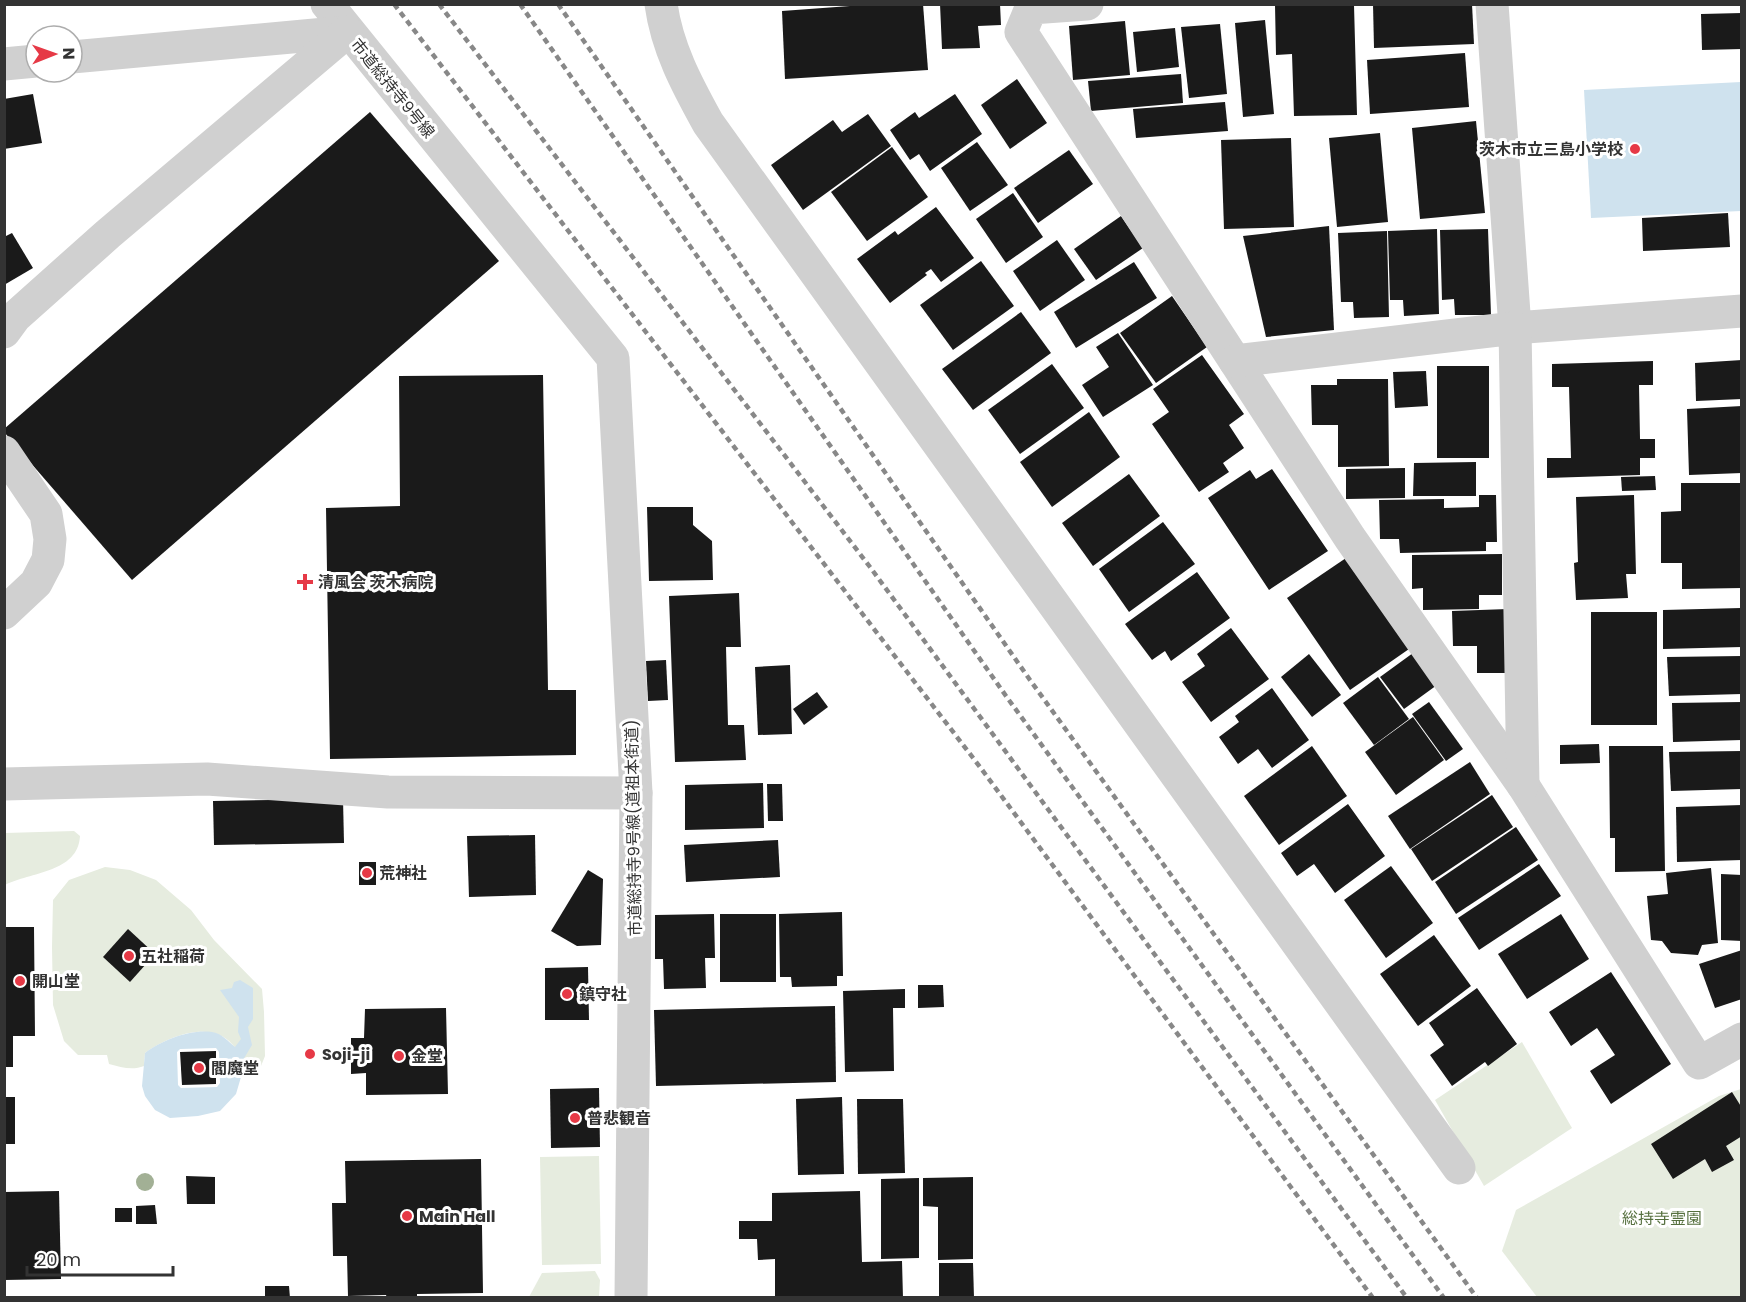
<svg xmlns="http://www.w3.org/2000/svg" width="1746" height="1302" viewBox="0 0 1746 1302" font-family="Poppins,'Noto Sans JP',sans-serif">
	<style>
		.green { fill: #e6ecdf }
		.water { fill: #cfe2ee; fill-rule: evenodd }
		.building { fill: #1a1a1a }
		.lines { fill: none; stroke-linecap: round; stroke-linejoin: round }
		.minor { stroke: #d0d0d0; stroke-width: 33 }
		.rail { stroke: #888; stroke-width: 4.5; stroke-dasharray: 6 4.5; stroke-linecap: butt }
		.tree { fill: #a2b095 }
		.poi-dot { fill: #e63946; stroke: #fff; stroke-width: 2 }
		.labels { text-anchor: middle; stroke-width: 6; stroke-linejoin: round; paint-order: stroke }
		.street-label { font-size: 16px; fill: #333; stroke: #fff }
		.poi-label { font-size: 16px; font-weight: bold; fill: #333; stroke: #fff; text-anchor: start }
		.park-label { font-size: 16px; fill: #56703f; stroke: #fff }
	</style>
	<rect width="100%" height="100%" fill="#fff"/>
	<g class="green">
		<path d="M74,831l6,5c-2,37 -50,36 -75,49v-52z"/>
		<path d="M105,867l25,3 26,10 35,30 23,30 48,49 2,23 1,44 -4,10 -5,4 -7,-1c-6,-9 -11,-20 -20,-28 -22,-20 -63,-4 -84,12l-1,13c-12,5 -23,1 -35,-2l-2,-9h-29l-14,-14 -11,-36 -1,-58 1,-47 16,-20z"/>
		<polygon points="1522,1042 1572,1128 1484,1186 1435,1100"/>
		<polygon points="1741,1089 1741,1297 1537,1297 1502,1251 1516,1210 1719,1096"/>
		<polygon points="599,1156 601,1264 542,1265 540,1157"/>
		<polygon points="595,1271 600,1280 599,1297 529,1297 542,1273"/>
	</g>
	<g class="water">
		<polygon points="1741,82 1741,211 1591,218 1584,90"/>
		<path d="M240,980l13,8v31l-5,8 4,18 -9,15 -2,17 -5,17 -16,17 -22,5 -28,2 -15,-8 -10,-14 -3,-10 3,-33c17,-13 45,-24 67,-21 9,1 17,10 23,15l6,-8 -3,-7 1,-15 -19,-27 12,-2 2,-6zM216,1048l3,4 1,31 -3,4 -36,1 -3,-3 -1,-33 3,-3z"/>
	</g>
	<g class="building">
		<polygon points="877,4 923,4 928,70 785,79 782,11"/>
		<polygon points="940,4 1000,4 1001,25 978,26 980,48 942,49"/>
		<polygon points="1373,4 1472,4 1474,44 1374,48"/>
		<polygon points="1275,5 1354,5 1357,115 1294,116 1292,54 1276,55"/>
		<polygon points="1742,13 1742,49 1702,50 1701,14"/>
		<polygon points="1265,20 1274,114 1243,117 1235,23"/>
		<polygon points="1125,21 1130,75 1073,80 1069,26"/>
		<polygon points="1220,24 1227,94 1189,98 1181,27"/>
		<polygon points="1175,28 1179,67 1137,72 1133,32"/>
		<polygon points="1465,53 1469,107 1370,114 1367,60"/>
		<polygon points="1181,74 1183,103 1091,111 1088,81"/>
		<polygon points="1017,79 1047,123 1010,149 981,105"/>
		<polygon points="33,94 42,143 4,149 4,99"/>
		<polygon points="955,94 982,134 930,171 919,154 910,160 890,130 915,112 919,118"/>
		<polygon points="1225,102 1228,131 1136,138 1133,109"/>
		<polygon points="370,112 499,261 132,580 4,432 4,429"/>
		<polygon points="868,114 891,146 803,210 771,165 833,120 842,132"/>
		<polygon points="1476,121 1485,213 1420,219 1412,128"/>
		<polygon points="1380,133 1388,222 1337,227 1329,138"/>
		<polygon points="1291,138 1294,227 1224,229 1221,140"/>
		<polygon points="977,142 1008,185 970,211 941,168"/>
		<polygon points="892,147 928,197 867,241 831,192"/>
		<polygon points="1069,150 1093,184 1038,223 1014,188"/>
		<polygon points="1013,193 1043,237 1006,263 976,219"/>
		<polygon points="936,207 974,258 941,282 931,269 925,273 927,275 890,303 857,259 895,231 898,235"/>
		<polygon points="1728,213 1730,247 1643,251 1642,218"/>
		<polygon points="1121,216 1143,248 1096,280 1074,249"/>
		<polygon points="1329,226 1334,330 1266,337 1243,236"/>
		<polygon points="1437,229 1439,314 1404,316 1403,300 1390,300 1388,231"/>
		<polygon points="1488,229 1491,315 1455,315 1454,299 1442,300 1440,230"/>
		<polygon points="1387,231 1389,317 1354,318 1353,302 1341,302 1338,233"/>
		<polygon points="12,233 33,268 4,285 4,237"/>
		<polygon points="1057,240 1085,280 1040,311 1013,271"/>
		<polygon points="981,261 1014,306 953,350 920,305"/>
		<polygon points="1134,262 1157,298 1076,348 1054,312"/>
		<polygon points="1172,296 1207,347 1156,383 1120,333"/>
		<polygon points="1021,312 1051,353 973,410 942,369"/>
		<polygon points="1118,333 1153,385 1103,417 1082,385 1109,367 1096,347"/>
		<polygon points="1202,355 1244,414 1229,425 1244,448 1223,463 1229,472 1199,492 1152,424 1169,412 1153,389"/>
		<polygon points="1742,360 1742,399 1696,401 1695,363"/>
		<polygon points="1653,361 1653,385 1639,385 1640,439 1655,439 1655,458 1640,458 1640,475 1547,478 1547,458 1571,458 1569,387 1552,387 1552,364"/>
		<polygon points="1052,364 1084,408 1020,454 988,410"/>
		<rect x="1437" y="366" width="52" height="92"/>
		<polygon points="1426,371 1428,406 1395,408 1393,372"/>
		<polygon points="543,375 548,690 576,690 576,755 330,759 326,508 400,506 399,376"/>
		<polygon points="1337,379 1388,379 1389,466 1338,467 1338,425 1312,425 1311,385 1337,385"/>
		<polygon points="1742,406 1742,473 1689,475 1687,409"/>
		<polygon points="1089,412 1120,457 1052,507 1020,462"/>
		<polygon points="1476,462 1476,496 1413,496 1414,463"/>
		<polygon points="1405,468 1405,498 1346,499 1346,469"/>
		<polygon points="1272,469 1328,551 1269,590 1208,498 1250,470 1256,479"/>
		<polygon points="1129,474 1160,516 1093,566 1062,523"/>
		<polygon points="1655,476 1656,490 1622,491 1621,477"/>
		<polygon points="1681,483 1742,483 1742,588 1682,589 1682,563 1661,563 1661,512 1681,511"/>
		<polygon points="1479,495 1496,495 1497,542 1486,542 1486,551 1400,553 1399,539 1380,539 1379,500 1444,499 1444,508 1479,507"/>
		<polygon points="1634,495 1636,574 1626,574 1628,598 1576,600 1574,563 1578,562 1576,497"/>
		<polygon points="647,507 693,507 693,525 712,541 713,580 649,581"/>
		<polygon points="1163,522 1195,564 1129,612 1099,569"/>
		<polygon points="1502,554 1502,595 1479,595 1479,609 1423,610 1423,588 1412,589 1412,555"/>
		<polygon points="1346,558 1409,649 1350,690 1287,598"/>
		<polygon points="1197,572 1230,618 1171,661 1165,651 1152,660 1125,624"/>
		<polygon points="739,593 741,647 726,647 728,725 744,725 746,760 675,762 669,596"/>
		<polygon points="1741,608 1742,647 1663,649 1663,610"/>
		<polygon points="1508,609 1509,673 1477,673 1477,646 1453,646 1452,611"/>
		<rect x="1591" y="612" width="66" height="113"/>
		<polygon points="1231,628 1269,679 1211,722 1182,682 1205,666 1197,654"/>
		<polygon points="1413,653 1437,685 1404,709 1380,677"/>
		<polygon points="1309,654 1341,695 1312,717 1281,677"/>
		<polygon points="1742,656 1742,694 1669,696 1667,657"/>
		<polygon points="666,660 668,700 648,701 646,661"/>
		<polygon points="790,665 792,734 758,735 755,667"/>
		<polygon points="1378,677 1409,719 1374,745 1343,703"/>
		<polygon points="1272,688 1309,740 1272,768 1258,749 1238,764 1219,737 1239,722 1235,716"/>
		<polygon points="817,692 828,707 804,725 793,709"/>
		<polygon points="1429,702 1463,749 1446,761 1412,714"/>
		<polygon points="1742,702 1742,740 1673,742 1672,703"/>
		<polygon points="1413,717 1444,760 1396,795 1365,752"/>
		<polygon points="1599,744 1600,763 1560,764 1560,745"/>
		<polygon points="1312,746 1347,796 1279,845 1244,796"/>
		<polygon points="1609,746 1663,746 1665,871 1615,872 1615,838 1610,838"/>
		<polygon points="1742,751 1742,789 1671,791 1669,752"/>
		<polygon points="1470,762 1490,794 1410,849 1388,816"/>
		<polygon points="763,783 764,828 685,830 685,785"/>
		<polygon points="767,784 782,784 783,821 768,821"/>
		<polygon points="1492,795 1513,827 1432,881 1411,849"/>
		<polygon points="343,799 344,843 214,845 213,801"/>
		<polygon points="1348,804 1385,856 1335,893 1314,864 1297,876 1281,853"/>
		<polygon points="1742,805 1742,860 1677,862 1676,807"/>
		<polygon points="1516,827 1538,860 1456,914 1435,882"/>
		<polygon points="535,835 536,895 469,897 467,836"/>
		<polygon points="778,840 780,877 686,882 684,845"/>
		<rect x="359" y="862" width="17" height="23"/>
		<polygon points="415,864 416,880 397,880 397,865"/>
		<polygon points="1539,864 1561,896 1479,950 1458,918"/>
		<polygon points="1391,866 1433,923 1386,958 1344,900"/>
		<polygon points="1711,868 1718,943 1702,945 1698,955 1671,953 1662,941 1651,940 1647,896 1668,894 1666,873"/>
		<polygon points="588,870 603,879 601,945 577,946 551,931"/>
		<polygon points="1721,874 1742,875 1742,941 1721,940"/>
		<polygon points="842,912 843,976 837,976 837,986 792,987 791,977 780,977 779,914"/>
		<polygon points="714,914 715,958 705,958 706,988 664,989 663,959 655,959 655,915"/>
		<rect x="720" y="914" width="56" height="68"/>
		<polygon points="1561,914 1589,959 1527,999 1498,954"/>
		<polygon points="4,927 34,927 35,1036 13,1036 13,1067 4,1067"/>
		<polygon points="128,929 155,954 130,982 103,957"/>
		<polygon points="1434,935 1471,986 1418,1026 1380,974"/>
		<polygon points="1742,950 1742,999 1715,1008 1699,964"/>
		<polygon points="588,967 589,1020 545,1020 545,968"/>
		<polygon points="1611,972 1671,1064 1611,1104 1590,1071 1615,1055 1597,1028 1571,1046 1549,1012"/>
		<polygon points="918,985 943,985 944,1007 918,1008"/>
		<polygon points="1477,988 1517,1044 1488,1066 1485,1062 1452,1086 1430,1055 1444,1045 1429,1023"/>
		<polygon points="905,989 905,1008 893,1008 894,1071 845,1072 843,991"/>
		<polygon points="835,1006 836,1082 656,1086 654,1010"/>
		<polygon points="446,1008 448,1094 366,1095 366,1073 351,1074 351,1038 364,1038 365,1009"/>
		<polygon points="216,1051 216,1084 182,1085 180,1052"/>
		<polygon points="599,1088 600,1147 551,1148 550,1089"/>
		<polygon points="1732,1092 1742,1108 1742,1136 1726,1146 1734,1160 1712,1172 1705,1159 1673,1179 1651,1144"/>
		<rect x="4" y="1097" width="11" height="47"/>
		<polygon points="842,1097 844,1174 798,1175 796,1099"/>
		<polygon points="857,1099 903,1099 905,1173 858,1174"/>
		<polygon points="481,1159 483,1293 417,1294 417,1298 387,1298 386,1295 348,1296 347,1256 333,1256 332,1203 346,1203 345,1161"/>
		<polygon points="186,1176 215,1177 215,1204 187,1204"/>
		<polygon points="973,1177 973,1259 938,1260 938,1207 923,1206 923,1178"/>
		<polygon points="919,1178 919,1258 881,1259 881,1179"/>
		<polygon points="59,1191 61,1279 4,1280 4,1192"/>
		<polygon points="860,1191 862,1262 902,1261 903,1298 775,1298 775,1259 758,1260 757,1239 739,1239 739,1221 772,1221 772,1193"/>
		<polygon points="155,1205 157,1224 136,1224 136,1206"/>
		<rect x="115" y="1208" width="17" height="14"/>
		<polygon points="939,1263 973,1263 974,1298 939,1298"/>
		<polygon points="265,1286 289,1286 290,1298 265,1298"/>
	</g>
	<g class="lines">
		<g class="minor">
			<polyline points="327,4 613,358 636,793 631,1298"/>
			<path d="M661,4c6,44 26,81 47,119l751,1045"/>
			<polyline points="1087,4 1031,8 1021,32 1350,538 1523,785 1699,1063 1742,1039"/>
			<polyline points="1492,4 1515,328 1742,311"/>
			<polyline points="72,57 347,32"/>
			<polyline points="4,64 36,61"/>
			<polyline points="4,332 15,317 108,234 347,32"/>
			<polyline points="1235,361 1515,328 1523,785"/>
			<polyline points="4,452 46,514 50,539 48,560 36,583 4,613"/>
			<polyline points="4,784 207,779 388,792 636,793"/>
		</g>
		<g class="rail">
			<polyline points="394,4 980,767 1373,1298"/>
			<polyline points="439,4 870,567 1407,1298"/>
			<polyline points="520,4 1006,696 1444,1298"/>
			<polyline points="558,4 1030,680 1477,1298"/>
		</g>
	</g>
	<circle class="tree" cx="145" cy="1182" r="9"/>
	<g class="poi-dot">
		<circle cx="1635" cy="149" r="6"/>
		<path d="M302 573h6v6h6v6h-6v6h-6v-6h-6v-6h6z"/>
		<circle cx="367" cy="873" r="6"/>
		<circle cx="129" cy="956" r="6"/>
		<circle cx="20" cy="981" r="6"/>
		<circle cx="567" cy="994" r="6"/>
		<circle cx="310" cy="1054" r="6"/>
		<circle cx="399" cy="1056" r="6"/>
		<circle cx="199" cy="1068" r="6"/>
		<circle cx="575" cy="1118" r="6"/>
		<circle cx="407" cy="1216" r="6"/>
	</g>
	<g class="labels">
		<g class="street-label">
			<text transform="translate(393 88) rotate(51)" y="6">市道総持寺9号線</text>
			<text transform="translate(633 828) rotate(-91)" y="6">市道総持寺9号線(道祖本街道)</text>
		</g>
		<g class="poi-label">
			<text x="1623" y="155" text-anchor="end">茨木市立三島小学校</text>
			<text x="318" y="588">清風会 茨木病院</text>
			<text x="379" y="879">荒神社</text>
			<text x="141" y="962">五社稲荷</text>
			<text x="32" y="987">開山堂</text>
			<text x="579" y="1000">鎮守社</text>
			<text x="322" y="1060">Soji-ji</text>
			<text x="411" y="1062">金堂</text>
			<text x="211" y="1074">閻魔堂</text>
			<text x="587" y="1124">普悲観音</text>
			<text x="419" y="1222">Main Hall</text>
		</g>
		<g class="park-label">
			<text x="1662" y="1224">総持寺霊園</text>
		</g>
	</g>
	<rect width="1746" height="1302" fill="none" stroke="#333333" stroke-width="12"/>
	<g transform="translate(54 54) rotate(89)"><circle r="28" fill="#ffffff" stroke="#adadad" stroke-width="1.5"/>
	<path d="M0-4.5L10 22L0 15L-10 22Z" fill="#e63946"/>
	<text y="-9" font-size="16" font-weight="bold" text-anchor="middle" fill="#333333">N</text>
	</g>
	<path d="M27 1266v9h146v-9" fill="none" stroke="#333333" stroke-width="3"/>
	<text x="36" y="1266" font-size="18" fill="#333333" stroke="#ffffff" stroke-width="4.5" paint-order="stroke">20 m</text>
</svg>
